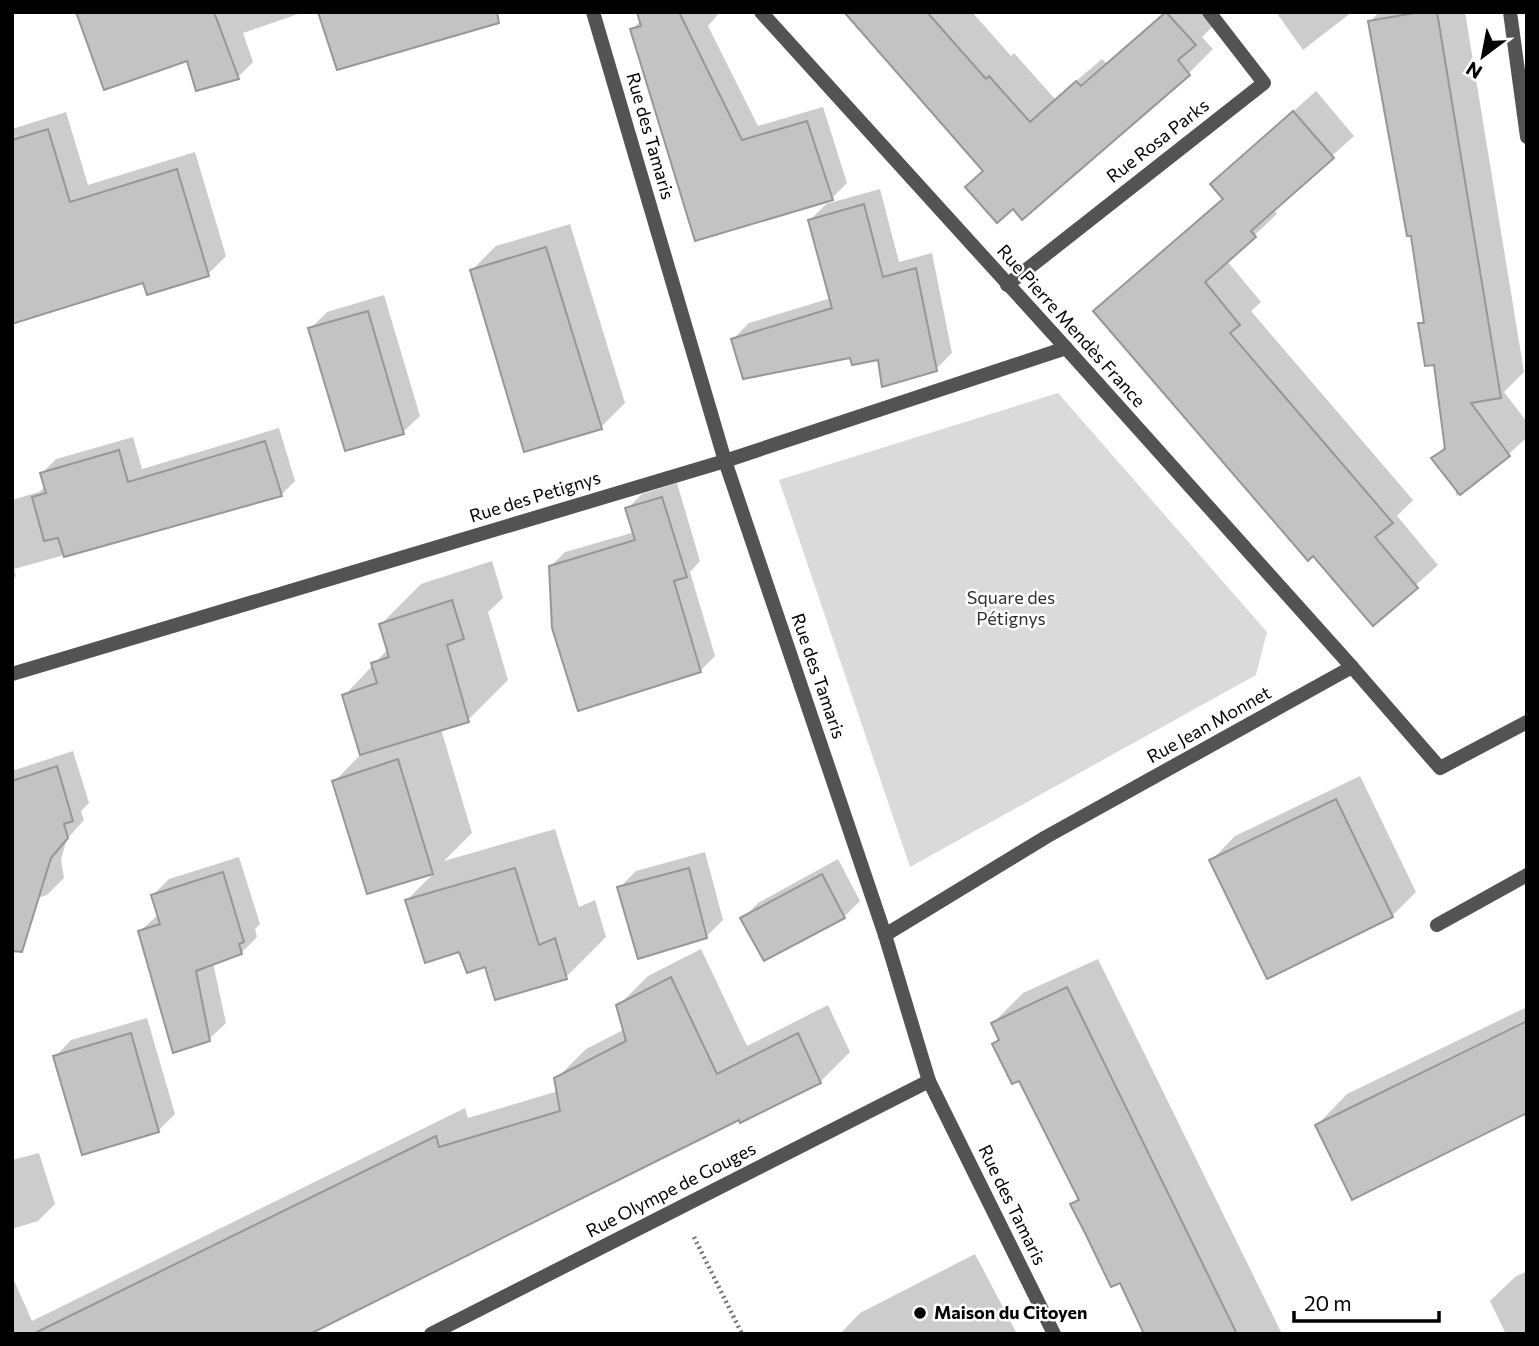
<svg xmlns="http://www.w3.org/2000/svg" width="1539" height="1346" viewBox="0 0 1539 1346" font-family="Commissioner,sans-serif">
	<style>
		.green { fill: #dadada }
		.shadow { fill: #0003 }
		.building { fill: #c3c3c3; stroke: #979797; stroke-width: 2 }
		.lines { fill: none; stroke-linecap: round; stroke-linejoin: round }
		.path { stroke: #757575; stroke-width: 4.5; stroke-dasharray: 2 3.5; stroke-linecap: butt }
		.service { stroke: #535353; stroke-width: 14 }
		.minor { stroke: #535353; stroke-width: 14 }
		.poi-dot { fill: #000; stroke: #fff; stroke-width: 2.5 }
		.labels { text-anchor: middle; stroke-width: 5; stroke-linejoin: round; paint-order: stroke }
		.street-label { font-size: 18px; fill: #000; stroke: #fff }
		.park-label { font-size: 18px; fill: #313131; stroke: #fff }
		.poi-label { font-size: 18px; font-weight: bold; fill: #000; stroke: #fff; text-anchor: start }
	</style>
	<rect width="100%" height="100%" fill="#fff"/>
	<polygon class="green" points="1058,393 1267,632 1256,675 910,867 779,480"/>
	<g class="shadow">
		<polygon points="78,12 304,12 243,33 253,62 238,77"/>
		<polygon points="639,12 720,12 708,26 758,126 823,107 847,183 832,198 696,239 632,30 641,20"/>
		<polygon points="845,12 972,12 1011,56 1014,53 1055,99 1102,59 1106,63 1165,12 1212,12 1219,20 1202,37 1213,49 1189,73 1023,217 984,170"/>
		<polygon points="1276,12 1352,12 1303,50"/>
		<polygon points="1379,12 1465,12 1524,372 1504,392 1527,422 1527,437 1509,454 1456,496 1456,487 1434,458 1446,445 1435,363 1420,324 1425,318 1412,234 1370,22"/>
		<polygon points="1316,91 1354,136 1273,209 1277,214 1227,261 1261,302 1251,311 1413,500 1397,516 1438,565 1374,623 1096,311 1117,290 1224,197 1212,184"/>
		<polygon points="66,112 88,185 195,152 226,256 208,274 144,281 12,322 12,129"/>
		<polygon points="880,189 899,262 932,253 952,353 936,369 879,358 733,339 749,323 831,298 810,220 826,204"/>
		<polygon points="570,224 625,403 601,427 472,270 496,246"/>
		<polygon points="384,295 420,416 403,432 310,329 327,312"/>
		<polygon points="279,428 295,481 281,495 14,569 16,576 12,580 12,500 39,492 46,486 42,473 56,459 133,437 142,469"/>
		<polygon points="677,483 700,561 690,572 715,656 700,671 550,567 565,552 635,532 627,509 642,494"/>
		<polygon points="492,561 503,598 488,612 508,680 468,720 441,729 472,833 444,861 555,829 579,907 595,900 606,937 566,977 486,965 460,950 407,900 435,872 368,891 334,782 361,754 344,696 388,649 381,624 421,584"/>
		<polygon points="73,751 89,803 81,811 84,820 67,839 61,859 64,878 47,895 12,906 12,771"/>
		<polygon points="1360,776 1416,892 1392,916 1211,861 1235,836"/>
		<polygon points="705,852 723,920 707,936 619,888 636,871"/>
		<polygon points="239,857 260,924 255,929 257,937 241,953 213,963 226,1023 209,1039 140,931 159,914 153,895 169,879"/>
		<polygon points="838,859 860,901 844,917 742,919 758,903"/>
		<polygon points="701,949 747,1046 828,1005 850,1052 820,1082 740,1118 306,1334 12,1334 12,1276 32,1321 465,1108 468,1118 558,1091 556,1079 586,1049 625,1029 618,1006 648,976"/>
		<polygon points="1098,959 1282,1334 1146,1334 1120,1281 1072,1204 1079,1197 1020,1079 994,1044 1000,1038 993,1023 1023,993"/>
		<polygon points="1527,1007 1527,1111 1317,1125 1347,1094"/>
		<polygon points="147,1018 175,1114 158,1131 55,1057 71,1040"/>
		<polygon points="39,1153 55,1204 38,1221 12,1229 12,1160"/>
		<polygon points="975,1254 1017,1334 840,1334 860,1313"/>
		<polygon points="1527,1271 1527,1334 1506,1334 1490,1301 1515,1277"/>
	</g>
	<g class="building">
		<polygon points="76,12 214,12 239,79 196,91 187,61 104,90"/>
		<polygon points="318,12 497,12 499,23 337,70"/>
		<polygon points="637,12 679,12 742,140 807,121 833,200 695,241 630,29 641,26"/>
		<polygon points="844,12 927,12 986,79 989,76 1030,122 1076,81 1081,86 1166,12 1196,45 1178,60 1190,75 1022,220 1013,209 997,223 965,187 983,171"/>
		<polygon points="1420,12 1437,12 1501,398 1471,403 1510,456 1460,495 1431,458 1445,449 1434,365 1425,366 1418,323 1424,323 1411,236 1407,236 1368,21"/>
		<polygon points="1293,111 1334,158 1251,231 1256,237 1205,282 1240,325 1230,333 1393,523 1375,537 1418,588 1373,626 1313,556 1308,561 1093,311 1223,199 1210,184"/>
		<polygon points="48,129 70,202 177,169 209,276 147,295 143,283 12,324 12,140"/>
		<polygon points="864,204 883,277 916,268 937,371 882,387 878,360 852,365 850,358 743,379 731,339 832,308 808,220"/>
		<polygon points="546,247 602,429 524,452 470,270"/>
		<polygon points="368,311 404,434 345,451 308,328"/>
		<polygon points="265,441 282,496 64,557 58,538 44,541 32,497 46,493 40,473 119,450 128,482"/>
		<polygon points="662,497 687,577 674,581 701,672 578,711 552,628 549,566 635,540 625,508"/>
		<polygon points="452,600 464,639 447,645 469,722 360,755 342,695 377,683 371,663 389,657 379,624"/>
		<polygon points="398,759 433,874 367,894 332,781"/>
		<polygon points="57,766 73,821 64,824 68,838 51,858 22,952 12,951 12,781"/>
		<polygon points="1336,799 1393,917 1267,979 1209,860"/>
		<polygon points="515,868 539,945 555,938 567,979 495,1000 485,967 467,973 459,952 425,963 405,900"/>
		<polygon points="689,868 707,938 638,959 617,887"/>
		<polygon points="223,872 244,942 239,944 242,954 196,971 210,1041 173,1053 138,931 160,924 151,895"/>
		<polygon points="822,874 845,918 764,961 740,918"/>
		<polygon points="671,977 717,1074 798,1033 821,1083 740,1123 739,1120 310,1334 33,1334 436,1136 439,1147 560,1111 554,1078 626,1041 616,1005"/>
		<polygon points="1067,987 1237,1334 1144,1334 1120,1283 1111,1287 1086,1235 1070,1204 1079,1200 1019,1081 1012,1084 992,1044 999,1040 991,1023"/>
		<polygon points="1527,1021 1527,1113 1352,1200 1315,1125"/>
		<polygon points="131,1033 159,1132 82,1155 53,1056"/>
	</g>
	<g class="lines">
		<polyline class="path" points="694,1237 742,1334"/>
		<polyline class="service" points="1437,925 1527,875"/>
		<g class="minor">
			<polyline points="593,12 725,461 885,935 929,1081 1054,1334"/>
			<polyline points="761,12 1066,348 1352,667"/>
			<polyline points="1510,12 1527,137"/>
			<polyline points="1007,285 1264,83 1209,12"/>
			<polyline points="12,674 725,461 1066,348"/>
			<polyline points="885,935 1046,837 1352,667 1440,768 1527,722"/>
			<polyline points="431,1334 929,1081"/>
		</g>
	</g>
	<circle class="poi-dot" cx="920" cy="1313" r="7"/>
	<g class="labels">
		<g class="street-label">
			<text transform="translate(650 136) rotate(74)" y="6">Rue des Tamaris</text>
			<text transform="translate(1158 141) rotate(-38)" y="6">Rue Rosa Parks</text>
			<text transform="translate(1071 326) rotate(48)" y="6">Rue Pierre Mendès France</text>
			<text transform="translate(535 497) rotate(-17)" y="6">Rue des Petignys</text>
			<text transform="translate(818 676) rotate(71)" y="6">Rue des Tamaris</text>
			<text transform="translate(1209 725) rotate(-29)" y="6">Rue Jean Monnet</text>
			<text transform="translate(671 1190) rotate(-27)" y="6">Rue Olympe de Gouges</text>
			<text transform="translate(1012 1205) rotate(64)" y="6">Rue des Tamaris</text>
		</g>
		<g class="park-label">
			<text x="1011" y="604">Square des<tspan x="1011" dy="21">Pétignys</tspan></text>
		</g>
		<g class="poi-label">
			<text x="934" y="1319">Maison du Citoyen</text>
		</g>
	</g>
	<rect width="1539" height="1346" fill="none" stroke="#000000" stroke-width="28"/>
	<g transform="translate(1483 56) rotate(212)" stroke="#ffffff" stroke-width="5" paint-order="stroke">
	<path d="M0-5L12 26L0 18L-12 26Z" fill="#000000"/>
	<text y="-10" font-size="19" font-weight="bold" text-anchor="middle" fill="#000000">N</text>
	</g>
	<path d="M1294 1311v10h145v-10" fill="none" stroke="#000000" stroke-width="3.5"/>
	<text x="1304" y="1311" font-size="21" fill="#000000" stroke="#ffffff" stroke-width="5" paint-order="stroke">20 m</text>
</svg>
